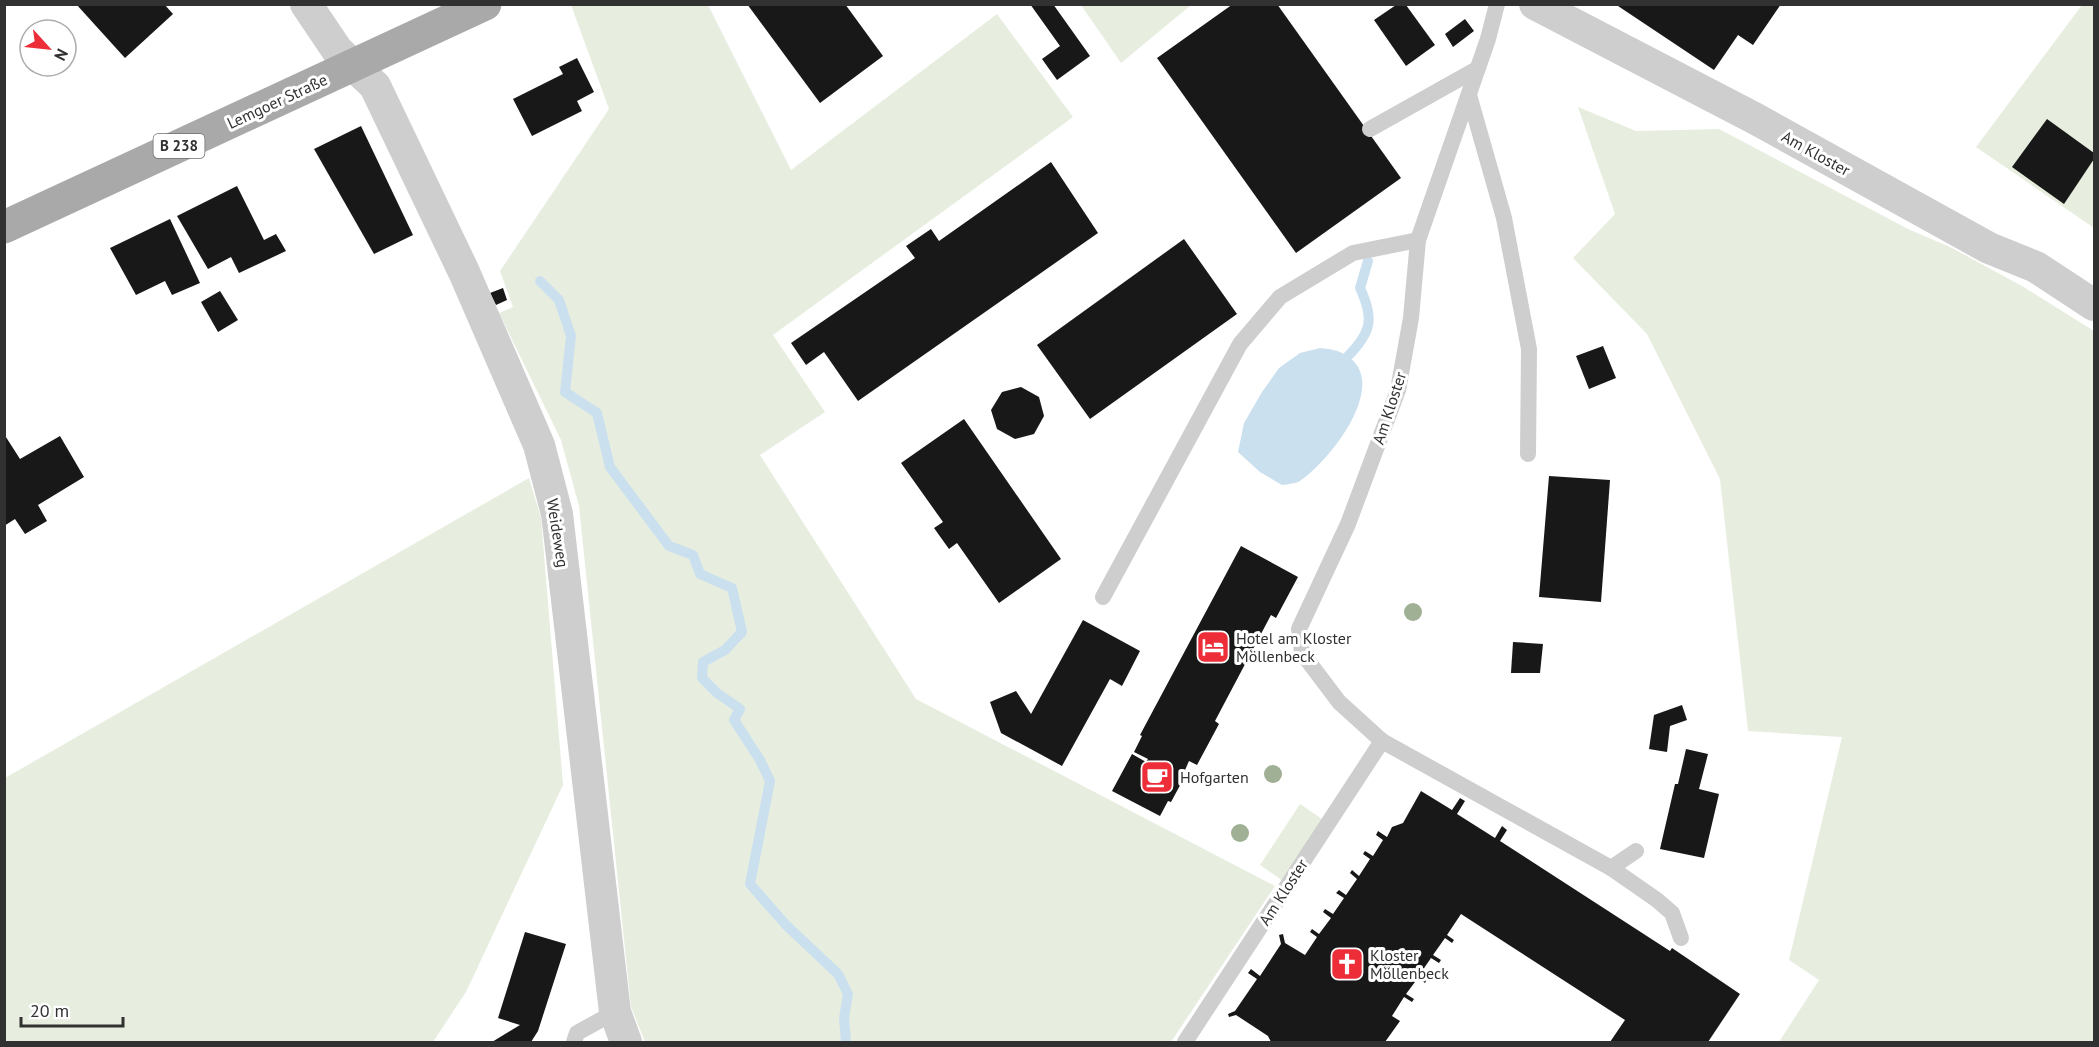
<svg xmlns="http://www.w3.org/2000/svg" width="2099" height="1047" viewBox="0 0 2099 1047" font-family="'PT Sans',sans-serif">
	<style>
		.green { fill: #e7eedf }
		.water { fill: #cbe0ee }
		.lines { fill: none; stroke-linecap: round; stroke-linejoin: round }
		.stream { stroke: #cbe0ee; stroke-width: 10 }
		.building { fill: #181818 }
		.service { stroke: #cecece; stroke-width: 16 }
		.minor { stroke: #cecece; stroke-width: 32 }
		.primary { stroke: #a9a9a9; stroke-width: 33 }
		.tree { fill: #a0b094 }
		.labels { text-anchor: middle; stroke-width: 6; stroke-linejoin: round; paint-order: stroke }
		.shield { fill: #fff; stroke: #6f6f6f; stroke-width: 1.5 }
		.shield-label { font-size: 15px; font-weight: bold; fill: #313131 }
		.street-label { font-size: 16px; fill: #313131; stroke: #fff }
		.poi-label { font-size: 16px; fill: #313131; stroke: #fff; text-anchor: start }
	</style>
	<rect width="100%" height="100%" fill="#fff"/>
	<g class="green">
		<polygon points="571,5 708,5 791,170 997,14 1073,117 773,335 825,412 760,455 916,699 1275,886 1171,1042 645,1042 631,1007 579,506 561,440 499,313 513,307 500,271 609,109"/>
		<polygon points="1081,5 1191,5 1121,63"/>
		<polygon points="2082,5 2094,5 2094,228 1976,147"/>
		<polygon points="1578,107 1636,131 1719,129 1908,229 1950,247 2022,286 2094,331 2094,1042 1779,1042 1819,980 1789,960 1842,737 1748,731 1720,479 1647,334 1573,258 1615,214"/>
		<polygon points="529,478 541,518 563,785 466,992 433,1042 5,1042 5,778"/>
		<polygon points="1300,804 1322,819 1283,881 1260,865"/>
	</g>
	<path class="water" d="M1320,348c9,1 18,2 26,7 46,28 -17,107 -46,126 -5,3 -12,3 -18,4l-22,-13 -22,-20 6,-29 18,-31 17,-24 21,-15z"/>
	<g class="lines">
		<g class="stream">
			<polyline points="540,281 559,300 571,336 565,392 597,413 610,467 669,546 693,555 700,574 732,588 742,632 725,650 703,662 702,678 717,693 740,709 734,720 760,760 770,781 750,884 786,925 838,974 848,994 844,1018 846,1042"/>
			<path d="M1348,356c24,-24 26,-38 12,-68l8,-27"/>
		</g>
	</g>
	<g class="building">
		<polygon points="76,4 164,4 173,14 125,58"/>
		<polygon points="747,4 845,4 883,56 820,103"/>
		<polygon points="1030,4 1053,4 1090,56 1057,80 1042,59 1060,46"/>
		<polygon points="1233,4 1277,4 1401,178 1296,253 1157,58"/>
		<polygon points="1615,4 1781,4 1753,45 1738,35 1714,70"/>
		<polygon points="1396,5 1406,5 1435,45 1406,66 1374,20"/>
		<polygon points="1465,19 1474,31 1453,47 1445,34"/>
		<polygon points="577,58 594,92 577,101 582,111 532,136 513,99 563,74 559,67"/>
		<polygon points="2047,119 2094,153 2094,159 2064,204 2012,167"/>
		<polygon points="361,126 413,235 374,254 314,149"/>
		<polygon points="1051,162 1098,233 858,401 824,352 806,365 791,343 915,258 906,246 931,229 939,241"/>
		<polygon points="237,186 264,240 276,234 286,251 239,273 231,257 208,269 177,216"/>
		<polygon points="170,219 200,283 172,295 165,281 136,295 110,248"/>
		<polygon points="1184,239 1237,314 1090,419 1037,345"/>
		<polygon points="503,288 507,300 496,305 490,293"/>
		<polygon points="220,291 238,320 218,332 201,302"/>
		<polygon points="1603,346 1616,378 1589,389 1576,356"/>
		<polygon points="1021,387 1039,397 1044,416 1034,434 1015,439 997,429 991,410 1002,392"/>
		<polygon points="964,419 1061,559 999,603 957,543 949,549 934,528 943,522 901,463"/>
		<polygon points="4,434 20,459 60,436 84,477 38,505 47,521 25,534 15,519 4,526"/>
		<polygon points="1549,476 1610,480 1601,602 1539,597"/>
		<polygon points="1241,546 1298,577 1276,618 1271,615 1215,721 1219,724 1197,765 1189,761 1182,777 1184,778 1171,802 1168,801 1160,816 1112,791 1132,754 1146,762 1148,759 1134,752 1142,736 1140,735"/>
		<polygon points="1083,620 1140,651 1122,686 1110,679 1062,766 1001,733 990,702 1016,691 1031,714"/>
		<polygon points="1513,642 1543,644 1540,673 1511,673"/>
		<polygon points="1682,705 1687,720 1670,726 1667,752 1649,749 1654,715"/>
		<polygon points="1686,749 1708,754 1699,789 1719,794 1704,858 1660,849 1675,784 1678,784"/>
		<polygon points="1421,791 1452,810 1460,798 1465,801 1457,814 1495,838 1502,826 1507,830 1500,841 1670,951 1672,948 1740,994 1708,1042 1610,1042 1625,1020 1461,914 1447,935 1454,940 1452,943 1445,938 1433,955 1441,960 1439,963 1431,958 1420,974 1427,979 1425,983 1418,978 1406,994 1414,999 1412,1002 1404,997 1392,1016 1400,1021 1385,1042 1271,1042 1268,1036 1236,1015 1229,1017 1228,1014 1235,1011 1257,979 1248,973 1251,969 1260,976 1281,944 1279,935 1283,934 1285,943 1305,955 1317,937 1310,932 1312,929 1319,934 1331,918 1323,912 1325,909 1333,914 1344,898 1336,893 1339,890 1346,895 1357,879 1350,873 1352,870 1359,876 1370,859 1363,854 1365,851 1373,856 1383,840 1376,835 1378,831 1387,837 1392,827 1403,823"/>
		<polygon points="525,932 566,944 538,1031 531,1042 492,1042 520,1025 498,1018"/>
	</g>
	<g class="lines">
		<g class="service">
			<polyline points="1497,4 1488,39 1418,240 1411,318 1398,390 1348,524 1299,629 1302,653 1339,702 1382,741 1611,868 1636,851"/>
			<polyline points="1469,95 1504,218 1529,349 1528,454"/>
			<polyline points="1370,129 1477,69"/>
			<polyline points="1103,597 1240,344 1280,297 1353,253 1418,240"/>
			<polyline points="1611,868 1657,900 1672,913 1681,938"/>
			<polyline points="574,1042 577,1033 615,1012"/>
			<polyline points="1185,1042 1382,741"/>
		</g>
		<g class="minor">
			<polyline points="306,4 337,50 375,86 464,272 539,445 557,514 615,1012 626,1042"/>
			<polyline points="1535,4 1756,119 1989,248 2036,267 2094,305"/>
		</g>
		<polyline class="primary" points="4,227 485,4"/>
	</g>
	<g class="tree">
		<circle cx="1413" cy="612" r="9"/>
		<circle cx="1273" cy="774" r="9"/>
		<circle cx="1240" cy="833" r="9"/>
	</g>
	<defs>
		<symbol id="hotel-square" viewBox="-11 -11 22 22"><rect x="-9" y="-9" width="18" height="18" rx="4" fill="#ed2e39" stroke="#fff"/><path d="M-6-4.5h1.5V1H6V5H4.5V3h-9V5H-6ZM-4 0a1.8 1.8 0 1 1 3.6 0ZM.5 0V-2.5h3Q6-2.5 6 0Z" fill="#fff"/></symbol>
		<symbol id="cafe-square" viewBox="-11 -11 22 22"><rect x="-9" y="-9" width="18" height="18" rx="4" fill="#ed2e39" stroke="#fff"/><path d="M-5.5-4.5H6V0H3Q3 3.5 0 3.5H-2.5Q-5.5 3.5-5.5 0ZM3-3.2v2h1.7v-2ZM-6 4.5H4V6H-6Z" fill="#fff"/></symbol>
		<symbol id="church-square" viewBox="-11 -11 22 22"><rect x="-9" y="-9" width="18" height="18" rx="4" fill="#ed2e39" stroke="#fff"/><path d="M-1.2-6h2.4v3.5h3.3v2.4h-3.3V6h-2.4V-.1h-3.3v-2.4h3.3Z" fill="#fff"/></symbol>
	</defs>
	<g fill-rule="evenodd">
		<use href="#hotel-square" x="1194" y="628" width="38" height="38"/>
		<use href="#cafe-square" x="1138" y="758" width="38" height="38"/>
		<use href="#church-square" x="1328" y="945" width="38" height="38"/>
	</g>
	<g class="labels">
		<rect class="shield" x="153.5" y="134" width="51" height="24" rx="4.5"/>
		<g class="shield-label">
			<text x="179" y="151">B 238</text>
		</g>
		<g class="street-label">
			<text transform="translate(277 101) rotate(-25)" y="6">Lemgoer Straße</text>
			<text transform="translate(1816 153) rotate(29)" y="6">Am Kloster</text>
			<text transform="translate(1389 408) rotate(-72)" y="6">Am Kloster</text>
			<text transform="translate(558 533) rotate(81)" y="6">Weideweg</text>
			<text transform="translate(1283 892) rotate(-57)" y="6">Am Kloster</text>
		</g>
		<g class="poi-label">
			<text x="1236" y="644">Hotel am Kloster<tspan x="1236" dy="18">Möllenbeck</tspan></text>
			<text x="1180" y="783">Hofgarten</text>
			<text x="1370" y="961">Kloster<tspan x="1370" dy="18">Möllenbeck</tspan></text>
		</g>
	</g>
	<rect width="2099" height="1047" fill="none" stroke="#313131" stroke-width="12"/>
	<g transform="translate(48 48) rotate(117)"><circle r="28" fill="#ffffff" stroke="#adadad" stroke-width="1.5"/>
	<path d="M0-4.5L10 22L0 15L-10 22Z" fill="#ed2e39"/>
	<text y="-9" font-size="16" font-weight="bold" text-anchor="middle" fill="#313131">N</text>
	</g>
	<path d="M21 1017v9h102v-9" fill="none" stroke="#313131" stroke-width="3"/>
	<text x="30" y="1017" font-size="18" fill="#313131" stroke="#ffffff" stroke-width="4.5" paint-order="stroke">20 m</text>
</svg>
